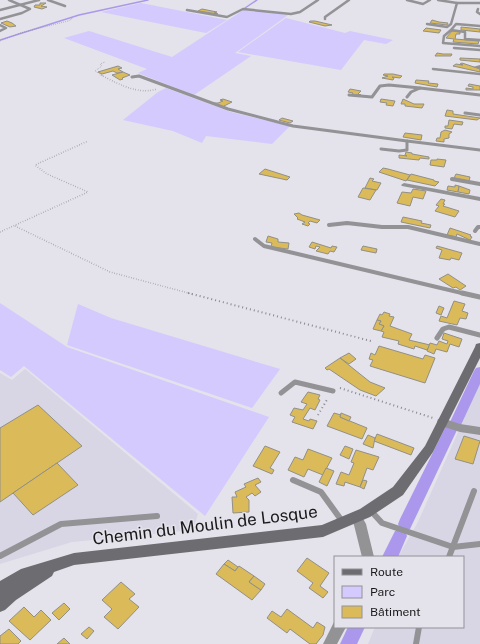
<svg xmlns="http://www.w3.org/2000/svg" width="480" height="644" viewBox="0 0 480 644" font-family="'Public Sans',sans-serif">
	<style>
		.built { fill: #d8d6e4 }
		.green { fill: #d4cafe }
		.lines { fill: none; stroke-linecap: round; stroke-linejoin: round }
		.stream { stroke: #ab98ed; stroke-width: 1.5 }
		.canal { fill: #ab98ed; fill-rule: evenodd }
		.building { fill: #dbbb59; stroke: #918f88 }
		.path-far2 { stroke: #8a888e; stroke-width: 1; stroke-dasharray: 0.5 1.5; stroke-linecap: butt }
		.path-far1 { stroke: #8a888e; stroke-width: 1.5; stroke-dasharray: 0.5 2; stroke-linecap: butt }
		.path { stroke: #8a888e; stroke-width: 2; stroke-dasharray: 1 3; stroke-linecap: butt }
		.lane-far4 { stroke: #939396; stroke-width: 2.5 }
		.lane-far3 { stroke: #939396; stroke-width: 3 }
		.lane-far2 { stroke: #939396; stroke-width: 4 }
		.lane-far1 { stroke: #939396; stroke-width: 5 }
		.lane { stroke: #939396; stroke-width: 6 }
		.street { fill: #939396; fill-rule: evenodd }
		.secondary { fill: #6d6d71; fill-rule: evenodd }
		.labels { text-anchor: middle; stroke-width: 3; stroke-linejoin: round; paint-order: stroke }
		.near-street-label { font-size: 17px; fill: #1a1a1c; stroke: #e4e2ea }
	</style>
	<rect width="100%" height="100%" fill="#e4e2ea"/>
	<g class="built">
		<polygon points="25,369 198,514 193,530 72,542 0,564 0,373 12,380"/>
		<polygon points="480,383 480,644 368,644 375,627 463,627 463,557 398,557 418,522"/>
	</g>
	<g class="green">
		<polygon points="141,3 227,20 206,33 101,12"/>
		<polygon points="245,9 288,15 235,53 251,56 194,95 138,73 147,69 64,38 89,31 172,57"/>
		<polygon points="286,18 345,33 350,31 393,40 386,44 364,40 341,70 238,52"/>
		<polygon points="166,88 231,112 290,126 272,144 206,136 202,143 173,131 123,120 158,92"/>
		<polygon points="0,303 67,347 269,417 205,516 24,366 11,377 0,370"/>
		<polygon points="78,304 111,318 280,369 252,408 67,345"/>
	</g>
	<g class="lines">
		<g class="stream">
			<polyline points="245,8 257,0"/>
			<polyline points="0,40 79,15 148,0"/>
		</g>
		<g class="canal">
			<polygon points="480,367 480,384 461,425 456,427 457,430 410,529 405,530 400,529 398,524 400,519 446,426 451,425 450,422 474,371 476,368"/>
			<polygon points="400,529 405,531 407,536 398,557 382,557 395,531"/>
			<polygon points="348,627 365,627 357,644 340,644"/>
		</g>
	</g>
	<g class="building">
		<polygon points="40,3 46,3 41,6 47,7 42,9 34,7 35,5 40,5"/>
		<polygon points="202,9 217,12 214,13 218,14 198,11"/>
		<polygon points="432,20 439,22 448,23 447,25 430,23"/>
		<polygon points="7,21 12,23 16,26 10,27 1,23"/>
		<polygon points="310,21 315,21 332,25 325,26 309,22"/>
		<polygon points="461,27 480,29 480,32 461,30"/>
		<polygon points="426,28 441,30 439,33 423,31"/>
		<polygon points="452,31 460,32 460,34 456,34 455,39 479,41 478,44 453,42 454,39 446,38"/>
		<polygon points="437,53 443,54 452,54 451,56 435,56"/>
		<polygon points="460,58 480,59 480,62 460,60"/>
		<polygon points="462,63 480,69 480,72 453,66 456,64 462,65 463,65 460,64"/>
		<polygon points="118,66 122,68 118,69 123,72 117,73 113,71 102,74 98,72"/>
		<polygon points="123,72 130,75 122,78 123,79 120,80 112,75"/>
		<polygon points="384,74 393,74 402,76 400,78 392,77 394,78 393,80 382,78 388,76 383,75"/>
		<polygon points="416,80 429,81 428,83 438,84 437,87 415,83"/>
		<polygon points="469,84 480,86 480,90 466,90 466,88 473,89 473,87 468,86"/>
		<polygon points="350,89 361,91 358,94 361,95 352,95 353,93 348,92"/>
		<polygon points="223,99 232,102 224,106 226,108 213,103 218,103 223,101 220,100"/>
		<polygon points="381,99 395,101 393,106 386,105 387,103 380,102"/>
		<polygon points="403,99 414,104 424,104 422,108 405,106 405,104 401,104"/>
		<polygon points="447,110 453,111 453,114 480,118 477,120 445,116"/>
		<polygon points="282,118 293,121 290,123 279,120"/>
		<polygon points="449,120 463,122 462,125 454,124 452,129 445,128 445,126 448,126"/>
		<polygon points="445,130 452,132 449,134 449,138 444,139 444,142 436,141 437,138 440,138 441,132"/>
		<polygon points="405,133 422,135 421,140 403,137"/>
		<polygon points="406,152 412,153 412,154 429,157 429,159 420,158 419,160 399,158 399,155 407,156 405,155"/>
		<polygon points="437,159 446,160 444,167 430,165 431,160 437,160"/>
		<polygon points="383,168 388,169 410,175 406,181 379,172"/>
		<polygon points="265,169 290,177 287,180 259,174"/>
		<polygon points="411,174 434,180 434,181 439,182 435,186 407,180"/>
		<polygon points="456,174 470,177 469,181 454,178"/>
		<polygon points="370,178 374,179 372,181 381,183 377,190 365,188"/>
		<polygon points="455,185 459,186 458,192 447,190 448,186 455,187"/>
		<polygon points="459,186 470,190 469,194 458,192"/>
		<polygon points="363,188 376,190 370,200 358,197"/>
		<polygon points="413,189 426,191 423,199 413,197 410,206 397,203 402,192 411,193"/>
		<polygon points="441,199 445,200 443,204 445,204 443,206 459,211 455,217 435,211 439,206 436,205"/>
		<polygon points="299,213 302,215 320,220 317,223 310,221 308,223 310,224 308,226 302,224 305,222 297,219 298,218 294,214"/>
		<polygon points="403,217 422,221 421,223 431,225 430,228 401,222"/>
		<polygon points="450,228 471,235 470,236 472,237 470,240 457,234 456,237 447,235"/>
		<polygon points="268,236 278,239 278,242 289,243 288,249 271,247 272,243 266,242"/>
		<polygon points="312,242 331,248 332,246 337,247 334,252 330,251 328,254 316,251 320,247 316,246 315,249 309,247"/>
		<polygon points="363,246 377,249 376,253 361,250"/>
		<polygon points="437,246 462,253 459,260 451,258 450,260 439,258 442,250 436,248"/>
		<polygon points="448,274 466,286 460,290 456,287 453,288 439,279"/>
		<polygon points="454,301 465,304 462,311 468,313 466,319 460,318 457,325 439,321 441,316 447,318"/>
		<polygon points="439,306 444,308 441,315 436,313"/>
		<polygon points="384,312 390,314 389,316 394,317 390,326 412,334 409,340 430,345 427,350 415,346 414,349 398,344 399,341 382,337 384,332 381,331 384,326 379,324 381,321 377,320 380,314 382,315"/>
		<polygon points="377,320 381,321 379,324 384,326 381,331 373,329"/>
		<polygon points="444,333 462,339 459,347 450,344 447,352 436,349 434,354 427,351 430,343 437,345 439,341 447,344 448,341 442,339"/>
		<polygon points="379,346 423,359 425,355 435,358 425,383 370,366 373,360 369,359 371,353 375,355"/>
		<polygon points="349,353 356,359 349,364 340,358"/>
		<polygon points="340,358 370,382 385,388 376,396 360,390 329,369 327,370 325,368"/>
		<polygon points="308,392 320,395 318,399 320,400 315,410 310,408 303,419 309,421 310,419 317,421 313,429 292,422 295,417 290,415 294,408 303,410 307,404 301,402"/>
		<polygon points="38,405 82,446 0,502 0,428"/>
		<polygon points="334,413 341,415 340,417 367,428 362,439 327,426"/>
		<polygon points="341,413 351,417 349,421 340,417"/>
		<polygon points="377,434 414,448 411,455 374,441"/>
		<polygon points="368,435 375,438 373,448 363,444"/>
		<polygon points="464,436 480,441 473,464 455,459"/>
		<polygon points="265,446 280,452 270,468 274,470 272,474 253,466"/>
		<polygon points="345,446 353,449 349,459 340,455"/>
		<polygon points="308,449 332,458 323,475 308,469 304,477 288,470 295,457 303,460"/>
		<polygon points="356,450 379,457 373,470 367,468 360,487 345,482 344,486 336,484 341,472 349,475 354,463 351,462"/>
		<polygon points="57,463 78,485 33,515 13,493"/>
		<polygon points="326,468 334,471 327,486 319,482"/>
		<polygon points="258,478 261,482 255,485 261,492 255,496 252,493 246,497 249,500 249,512 233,513 232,497 237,497 235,492 246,487 244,484"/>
		<polygon points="363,480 367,481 364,489 360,487"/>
		<polygon points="307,558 329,573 320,586 328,592 323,598 309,588 313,583 297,571"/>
		<polygon points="228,560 238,567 235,571 224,564"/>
		<polygon points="224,564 235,571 239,566 254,576 249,582 261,590 252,600 216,574"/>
		<polygon points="254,576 265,584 261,590 249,582"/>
		<polygon points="121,582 135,594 129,599 139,607 118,629 104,617 112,609 102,600"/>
		<polygon points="64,603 70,609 59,620 52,613"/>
		<polygon points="24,607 34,617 41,610 51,620 30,640 9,621"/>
		<polygon points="287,609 313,628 317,622 325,627 323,635 316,644 310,644 290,629 287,633 267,618 272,611 281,617"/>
		<polygon points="89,627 94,631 87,639 81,634"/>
		<polygon points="9,629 21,641 18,644 0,644 0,636"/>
		<polygon points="64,638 70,644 57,644"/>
	</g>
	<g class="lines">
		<g class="path-far2">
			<polyline points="0,41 20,33 68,21 72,19 71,17"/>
			<polyline points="103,76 95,71 102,66 100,64 105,62"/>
		</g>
		<g class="path-far1">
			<path d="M101,75c17,9 37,20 56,14"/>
			<polyline points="15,226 110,272 192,294"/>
			<polyline points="0,232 88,192 47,174 35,165 88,141"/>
		</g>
		<g class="path">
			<polyline points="188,293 371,341"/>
			<polyline points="340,388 433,418"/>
			<polyline points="318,415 328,398"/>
		</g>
		<g class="lane-far4">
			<polyline points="48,0 65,6"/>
			<polyline points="407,0 423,4 430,0"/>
			<polyline points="438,0 457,3 480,3"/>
			<polyline points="478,9 477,12 480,14"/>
			<polyline points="0,10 39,0"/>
			<polyline points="187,10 227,17 243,9 291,14 300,12 318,0"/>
			<polyline points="0,19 22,13 30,9 9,0"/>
			<polyline points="325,19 325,17 349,0"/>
			<polyline points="427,24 447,27 451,24 457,3"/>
			<polyline points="0,25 6,28 0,31"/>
			<polyline points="451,30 456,24 480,26"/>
			<polyline points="480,40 465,39 465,32 451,30 444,36 443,43 480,46"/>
			<polyline points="454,48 480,50"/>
			<polyline points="433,69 480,74"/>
		</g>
		<g class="lane-far3">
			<polyline points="132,77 139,76 228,109 293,126 407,141"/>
			<polyline points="349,95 372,97 380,86 389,85 420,88"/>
			<polyline points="407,97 411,92 420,88 480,95"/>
			<polyline points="465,113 480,115"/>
			<polyline points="381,149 399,151 407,150 407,141 480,150"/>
		</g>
		<g class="lane-far2">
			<polyline points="452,179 480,184"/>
			<polyline points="329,225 347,223 382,227 408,227 480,244"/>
			<polyline points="475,231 478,227 480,227"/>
			<polyline points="255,239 264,246 466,294"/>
		</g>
		<g class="lane-far1">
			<polyline points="462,293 480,297"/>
			<polyline points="437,338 443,329 449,327 480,335"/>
			<polyline points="281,393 295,382 333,391"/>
		</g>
		<g class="lane">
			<polyline points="293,480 321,492 342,521"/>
			<polyline points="371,511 382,523 453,547 480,544"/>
			<polyline points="0,556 61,524 157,516"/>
			<polyline points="449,557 474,491"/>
			<polyline points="416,644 419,627"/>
		</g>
		<g class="street">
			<polygon points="480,65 480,69 473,67"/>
			<polygon points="404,183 480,197 480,201 402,186 401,185"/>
			<polygon points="442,418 460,424 480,427 480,435 460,432 438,425 437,422 438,419"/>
			<polygon points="356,512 360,513 366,524 374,557 362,557 354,525 350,517 352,513"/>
			<polygon points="334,622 335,627 346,627 337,644 323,644"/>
		</g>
		<polygon class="secondary" points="480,343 480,358 433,452 403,495 370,517 323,537 74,565 54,572 52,576 16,600 5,610 0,612 0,581 21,569 74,553 322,525 360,509 393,487 425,446 475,347 476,344"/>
	</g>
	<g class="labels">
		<g class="near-street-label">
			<text transform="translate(205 525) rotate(-7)" y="6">Chemin du Moulin de Losque</text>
		</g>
	</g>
	<rect x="334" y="556" width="130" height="72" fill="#e4e2ea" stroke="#939298"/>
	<rect x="342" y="569" width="20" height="6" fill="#6d6d71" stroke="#939298"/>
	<text x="370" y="576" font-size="12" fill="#1a1a1c">Route</text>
	<rect x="342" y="586" width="20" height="12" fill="#d4cafe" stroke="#939298"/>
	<text x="370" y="596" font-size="12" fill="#1a1a1c">Parc</text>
	<rect x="342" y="606" width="20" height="12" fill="#dbbb59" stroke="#939298"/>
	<text x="370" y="616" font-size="12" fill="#1a1a1c">Bâtiment</text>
</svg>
